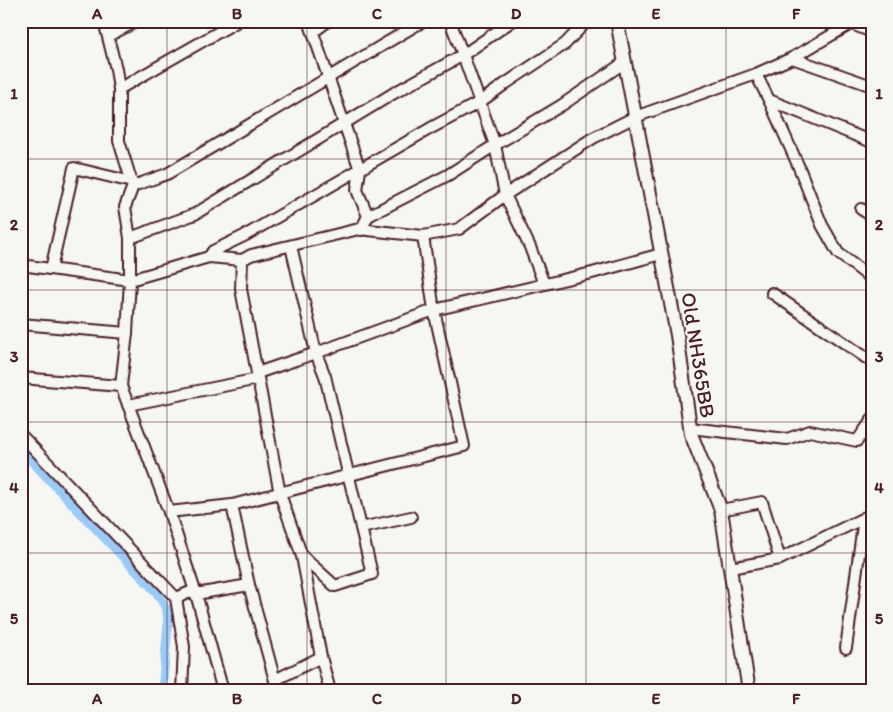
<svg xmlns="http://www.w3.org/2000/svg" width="893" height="712" viewBox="0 0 893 712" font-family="Itim,sans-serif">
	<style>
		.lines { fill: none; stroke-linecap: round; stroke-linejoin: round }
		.canal { stroke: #9acbf6; stroke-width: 9 }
		.minor-casing { stroke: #4a1f2b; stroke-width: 14 }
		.major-casing { stroke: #4a1f2b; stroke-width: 16 }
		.minor { stroke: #f6f6f2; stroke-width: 10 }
		.major { stroke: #f6f6f2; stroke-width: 12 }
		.grid { fill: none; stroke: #4a1f2b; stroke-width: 1; stroke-opacity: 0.55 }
		.labels { text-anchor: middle; stroke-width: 4.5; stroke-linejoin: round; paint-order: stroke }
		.street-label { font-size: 21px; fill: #4a1f2b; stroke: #f6f6f2 }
		.neatline { fill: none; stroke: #4a1f2b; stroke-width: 2 }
		.grid-label { font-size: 16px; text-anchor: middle; font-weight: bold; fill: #4a1f2b }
	</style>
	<rect width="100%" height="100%" fill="#f6f6f2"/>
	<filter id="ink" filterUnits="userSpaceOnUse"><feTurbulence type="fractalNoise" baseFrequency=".02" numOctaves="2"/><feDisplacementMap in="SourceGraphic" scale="10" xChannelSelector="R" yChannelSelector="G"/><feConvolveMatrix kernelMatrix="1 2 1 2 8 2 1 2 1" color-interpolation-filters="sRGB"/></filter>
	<g filter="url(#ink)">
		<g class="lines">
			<polyline class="canal" points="21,450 157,593 167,610 168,625 162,691"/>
			<defs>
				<g id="minor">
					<polyline points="309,21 360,170 357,190 368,216 361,230"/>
					<polyline points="450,21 463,55 512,21"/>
					<polyline points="852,24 872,32"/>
					<polyline points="313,32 328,21"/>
					<polyline points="108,36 137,21"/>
					<polyline points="792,58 872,86"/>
					<polyline points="756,74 769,100 872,142"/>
					<polyline points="119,89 238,21"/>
					<polyline points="769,100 798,165 822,225 838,253 872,279"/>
					<polyline points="133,186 167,174 423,21"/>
					<polyline points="861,209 872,216"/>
					<polyline points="368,216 448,175 495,145 505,195 530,247 544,284"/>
					<polyline points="423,236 434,310 592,273 661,254"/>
					<polyline points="130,238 195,214 394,93 463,55 495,145 562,105 625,62"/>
					<polyline points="209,257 213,251 246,235 431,128 480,102 505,84 565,44 587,21"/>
					<polyline points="21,265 130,280 130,238 125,207 133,186 119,141 119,89 116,69 104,21"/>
					<polyline points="51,269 74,168 132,182"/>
					<polyline points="772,293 872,362"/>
					<polyline points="21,324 127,333"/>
					<polyline points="257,373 280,494 302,556 335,586 372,574 325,376 316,353 291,246"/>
					<polyline points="21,378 121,386"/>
					<polyline points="128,405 258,379"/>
					<polyline points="690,428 787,439 810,431 857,441 872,420"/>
					<polyline points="21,435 176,598 184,647 182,691"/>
					<polyline points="721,510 762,502 780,559"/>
					<polyline points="169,512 232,505 464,446 434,310 316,353 257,373 241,289 242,260"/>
					<polyline points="361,528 411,517"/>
					<polyline points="302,556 321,657 330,691"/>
					<polyline points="730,568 780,559 872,514"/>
					<polyline points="249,585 277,688 269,691"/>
					<polyline points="196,594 249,585 232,505"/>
					<polyline points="176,598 195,590"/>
					<polyline points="846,648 864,518"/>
					<polyline points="275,680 321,657"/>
					<polyline points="223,691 196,594 169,512 121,386 127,333 130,280 209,257 242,260 251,255 359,229 423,236 459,229 505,195 593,138 635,117 756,74 792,58 856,21"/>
				</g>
				<polyline id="major" points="617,21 677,335 691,434 721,510 749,691"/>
			</defs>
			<use href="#minor" class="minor-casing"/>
			<use href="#major" class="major-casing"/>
			<use href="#minor" class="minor"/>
			<use href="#major" class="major"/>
		</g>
	</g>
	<path class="grid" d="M167,21v670M307,21v670M446,21v670M586,21v670M726,21v670M21,159h851M21,290h851M21,422h851M21,553h851"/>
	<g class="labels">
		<g class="street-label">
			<text transform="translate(698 355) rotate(81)" y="7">Old NH365BB</text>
		</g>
	</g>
	<rect width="893" height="712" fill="none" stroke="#f6f6f2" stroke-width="55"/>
	<rect x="28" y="28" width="838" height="656" class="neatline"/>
	<g class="grid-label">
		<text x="97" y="19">A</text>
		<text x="237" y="19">B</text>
		<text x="377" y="19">C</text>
		<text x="516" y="19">D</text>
		<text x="656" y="19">E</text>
		<text x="796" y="19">F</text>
		<text x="14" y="99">1</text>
		<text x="879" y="99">1</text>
		<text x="14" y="230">2</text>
		<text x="879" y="230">2</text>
		<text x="14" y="362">3</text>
		<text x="879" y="362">3</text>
		<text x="14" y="493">4</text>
		<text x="879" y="493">4</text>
		<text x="14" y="624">5</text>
		<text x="879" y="624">5</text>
		<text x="97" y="704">A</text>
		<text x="237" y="704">B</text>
		<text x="377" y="704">C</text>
		<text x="516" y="704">D</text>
		<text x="656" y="704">E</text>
		<text x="796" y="704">F</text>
	</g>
</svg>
